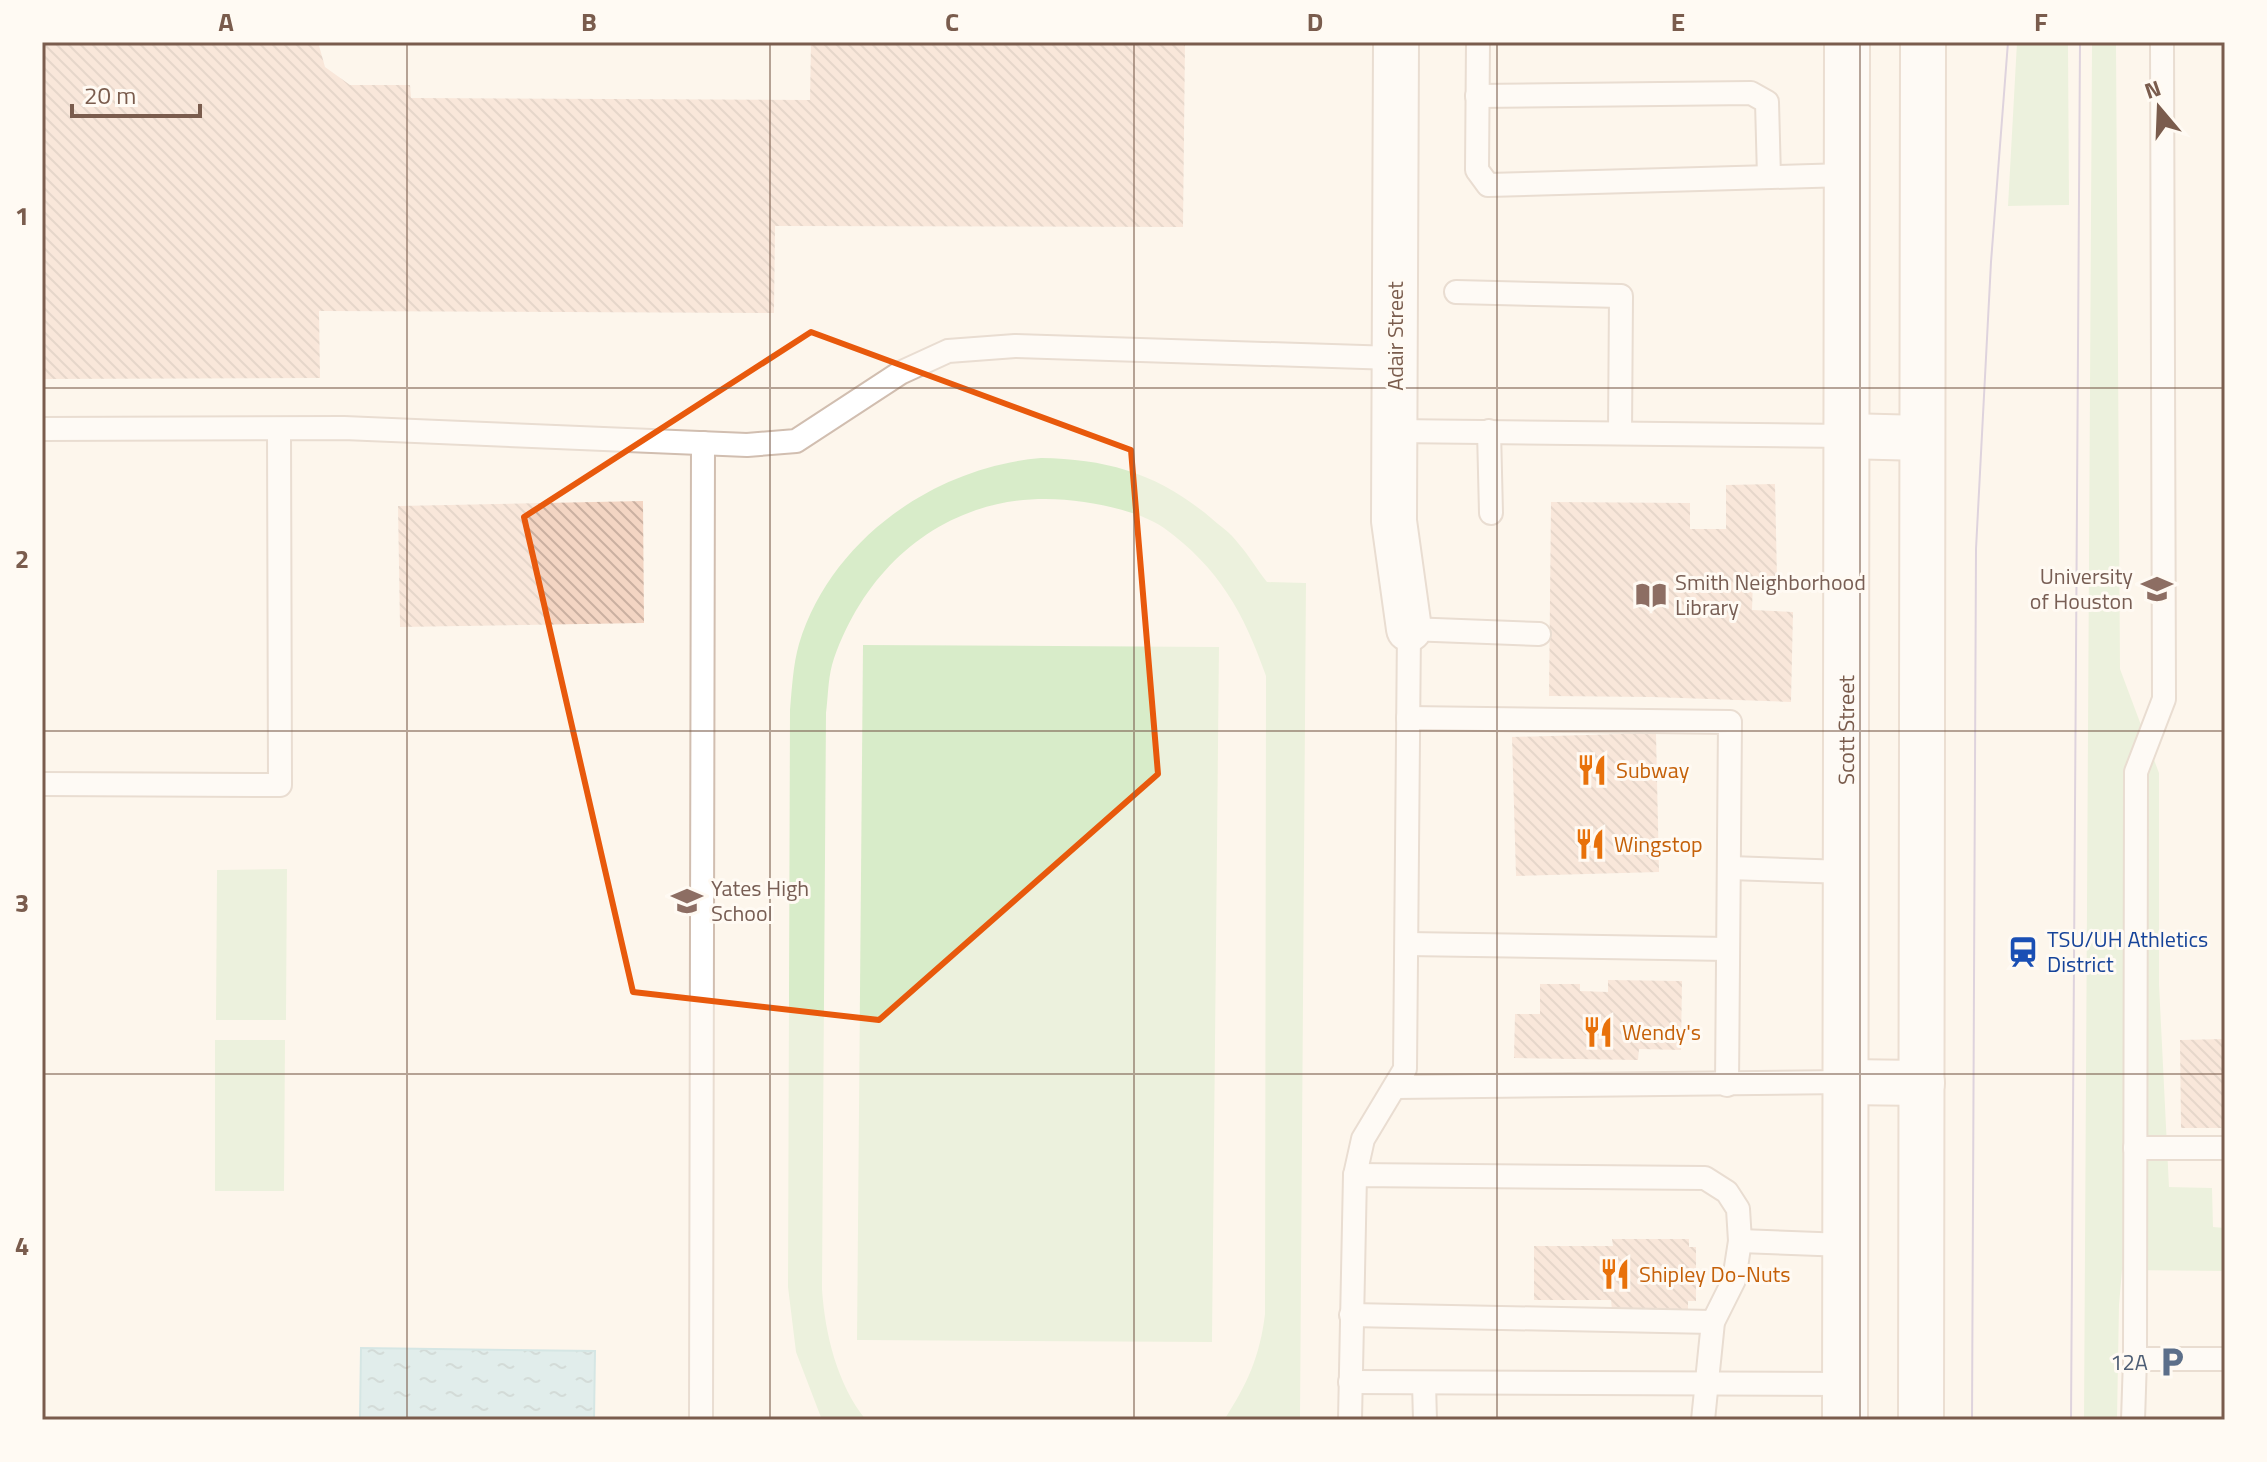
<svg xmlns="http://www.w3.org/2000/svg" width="2267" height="1462" viewBox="0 0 2267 1462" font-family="'Titillium Web',sans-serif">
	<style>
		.grass { fill: #d8ecc9 }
		.water { fill: url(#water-ripples); stroke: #a5d3da; stroke-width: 2 }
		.building { fill: url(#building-back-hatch) }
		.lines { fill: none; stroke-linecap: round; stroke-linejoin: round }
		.lane-casing { stroke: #d1beb0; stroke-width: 26 }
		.street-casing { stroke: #d1beb0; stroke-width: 48 }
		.secondary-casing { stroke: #d6c0b0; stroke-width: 48 }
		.lane { stroke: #fff; stroke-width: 22 }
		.street { stroke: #fff; stroke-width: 44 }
		.secondary { stroke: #fff; stroke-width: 44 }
		.tram { stroke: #b9a8c9; stroke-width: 2 }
		.marked { fill: none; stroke: #e8590c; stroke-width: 6; stroke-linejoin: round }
		.grid { fill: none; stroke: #7a5c4d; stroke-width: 2; stroke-opacity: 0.55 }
		.labels { text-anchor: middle; stroke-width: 6; stroke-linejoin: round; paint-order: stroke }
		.street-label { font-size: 22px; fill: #7a5c4d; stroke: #fffaf3 }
		.education-label { font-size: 22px; fill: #785e54; stroke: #fffaf3; text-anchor: start }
		.food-label { font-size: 22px; fill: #c56008; stroke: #fffaf3; text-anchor: start }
		.transit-label { font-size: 22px; fill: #164399; stroke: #fffaf3; text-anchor: start }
		.service-label { font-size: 22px; fill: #4e5e75; stroke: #fffaf3; text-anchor: end }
		.neatline { fill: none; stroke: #7a5c4d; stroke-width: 3 }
		.grid-label { font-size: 26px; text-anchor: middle; font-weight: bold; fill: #7a5c4d }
	</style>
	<defs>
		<pattern id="water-ripples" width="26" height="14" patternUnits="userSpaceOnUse" patternTransform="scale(2)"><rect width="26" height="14" fill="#bfe3e8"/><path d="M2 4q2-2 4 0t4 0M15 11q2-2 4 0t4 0" fill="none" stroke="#a0bbbe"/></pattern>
		<pattern id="building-back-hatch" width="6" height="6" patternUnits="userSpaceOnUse" patternTransform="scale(2)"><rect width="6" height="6" fill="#f3d5c3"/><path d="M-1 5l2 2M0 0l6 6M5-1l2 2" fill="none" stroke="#cab0a1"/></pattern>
	</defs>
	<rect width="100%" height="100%" fill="#fdf6ec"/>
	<g class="grass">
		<polygon points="2017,42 2068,42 2069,205 2008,206"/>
		<polygon points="2092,42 2116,42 2120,669 2159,773 2159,984 2169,1187 2212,1188 2213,1227 2225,1228 2225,1271 2122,1270 2119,1305 2117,1420 2084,1420"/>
		<path d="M1041,458c67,1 118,16 170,60 9,8 20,15 27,25 11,12 19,27 29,39l39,1 -6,837h-76c23,-35 36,-64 41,-106l1,-638c-22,-63 -47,-108 -102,-148 -22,-15 -54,-22 -80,-26 -119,-19 -216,51 -252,163 -4,15 -4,33 -6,48l-4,576c3,45 15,95 44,131h-44l-26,-68 -8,-65 2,-577c2,-22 3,-45 9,-66 32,-105 136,-177 242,-186z"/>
		<polygon points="863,645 1219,647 1212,1342 857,1340"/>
		<polygon points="287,869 286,1020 216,1020 217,870"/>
		<polygon points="215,1040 285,1040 284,1191 215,1191"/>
	</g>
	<polygon class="water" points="361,1348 595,1351 594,1420 360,1420"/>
	<g class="building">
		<polygon points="42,42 318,42 325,67 350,85 410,85 411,98 810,100 811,42 1185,42 1183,227 775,226 774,313 319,311 320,378 42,379"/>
		<polygon points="1775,484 1777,580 1753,580 1752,610 1793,612 1791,702 1652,697 1549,696 1551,502 1690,503 1690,529 1726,529 1726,485"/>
		<polygon points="643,501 644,623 400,627 398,506"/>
		<polygon points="1656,733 1659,872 1516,876 1512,737"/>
		<polygon points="1608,980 1682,981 1681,1050 1639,1049 1638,1060 1514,1058 1515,1014 1540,1014 1540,984 1580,984 1580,991 1608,992"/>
		<polygon points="2225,1039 2225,1128 2181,1128 2180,1040"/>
		<polygon points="1612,1239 1689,1239 1689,1247 1696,1247 1696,1301 1688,1301 1688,1310 1612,1310 1611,1300 1534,1300 1534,1246 1613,1246"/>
	</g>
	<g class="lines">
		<defs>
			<g id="lane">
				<polyline points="1478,42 1477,170 1488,185 1846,175"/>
				<polyline points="1477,96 1751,93 1767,102 1769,177"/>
				<polyline points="1456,292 1621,296 1620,433"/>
				<polyline points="42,429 344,428 747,445 796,441 900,373 948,351 1015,346 1394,358"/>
				<polyline points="1394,431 1846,436"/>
				<polyline points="1489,431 1491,513"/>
				<polyline points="1408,718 1730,722 1727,1085"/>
				<polyline points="42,784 280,785 279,429"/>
				<polyline points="1730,868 1845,872"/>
				<polyline points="1407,944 1728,949"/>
				<polyline points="1396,1087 1845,1082"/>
				<polyline points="2135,1148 2225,1148"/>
				<polyline points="1355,1175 1363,1139 1405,1069 1409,629 1539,634"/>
				<polyline points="1740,1241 1845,1245"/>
				<polyline points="1351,1315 1713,1322"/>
				<polyline points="2135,1359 2136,772 2164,699 2162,42"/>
				<polyline points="1350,1382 1845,1384"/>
				<polyline points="1424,1383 1425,1420"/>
				<polyline points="701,1420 703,443"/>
				<polyline points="1350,1420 1355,1175 1705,1178 1727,1192 1738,1209 1740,1241 1734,1280 1713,1322 1703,1420"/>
				<polyline points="2133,1420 2135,1359 2225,1359"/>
			</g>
			<polyline id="street" points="1396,42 1394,521 1409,629"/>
			<g id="secondary">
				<polyline points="1846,436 1922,438"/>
				<polyline points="1845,1082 1922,1083"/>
				<path id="s1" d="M1845,1420l2,-1378"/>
				<polyline points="1921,1420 1923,42"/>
			</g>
		</defs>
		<use href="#lane" class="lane-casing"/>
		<use href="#street" class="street-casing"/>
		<use href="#secondary" class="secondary-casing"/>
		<use href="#lane" class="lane"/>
		<use href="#street" class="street"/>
		<use href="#secondary" class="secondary"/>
		<g class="tram">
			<polyline points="1972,1420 1976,549 1991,262 2008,42"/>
			<polyline points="2071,1420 2080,42"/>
		</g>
	</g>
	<path d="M0 0H2267V1462H0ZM811,332l320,118 27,324 -279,246 -246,-28 -109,-475z" fill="#fdf6ec" fill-opacity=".55" fill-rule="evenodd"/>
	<path class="marked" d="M811,332l320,118 27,324 -279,246 -246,-28 -109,-475z"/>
	<path class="grid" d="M407,42v1378M770,42v1378M1134,42v1378M1497,42v1378M1860,42v1378M42,388h2183M42,731h2183M42,1074h2183"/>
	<defs>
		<symbol id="university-bare" viewBox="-9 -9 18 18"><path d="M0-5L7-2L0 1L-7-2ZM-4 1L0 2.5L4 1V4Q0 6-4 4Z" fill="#8d6e63" stroke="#fffaf3" stroke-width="2.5" paint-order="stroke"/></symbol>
		<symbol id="library-bare" viewBox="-9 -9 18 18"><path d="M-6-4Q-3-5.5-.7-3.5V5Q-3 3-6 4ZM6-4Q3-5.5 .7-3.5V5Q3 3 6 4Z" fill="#8d6e63" stroke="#fffaf3" stroke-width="2.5" paint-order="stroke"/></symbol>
		<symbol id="restaurant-bare" viewBox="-9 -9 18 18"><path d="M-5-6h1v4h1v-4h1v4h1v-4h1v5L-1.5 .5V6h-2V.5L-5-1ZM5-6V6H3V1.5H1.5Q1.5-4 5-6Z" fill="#e8710a" stroke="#fffaf3" stroke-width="2.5" paint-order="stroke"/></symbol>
		<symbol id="school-bare" viewBox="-9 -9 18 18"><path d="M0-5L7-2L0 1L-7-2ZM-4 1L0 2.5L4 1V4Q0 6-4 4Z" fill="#8d6e63" stroke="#fffaf3" stroke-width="2.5" paint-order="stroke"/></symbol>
		<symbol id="station-bare" viewBox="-9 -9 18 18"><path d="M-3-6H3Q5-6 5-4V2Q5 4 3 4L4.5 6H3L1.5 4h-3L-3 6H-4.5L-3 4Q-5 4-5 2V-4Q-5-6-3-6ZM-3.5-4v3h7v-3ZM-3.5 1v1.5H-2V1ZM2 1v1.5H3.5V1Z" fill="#1a4fb4" stroke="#fffaf3" stroke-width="2.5" paint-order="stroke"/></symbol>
		<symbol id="parking-bare" viewBox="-9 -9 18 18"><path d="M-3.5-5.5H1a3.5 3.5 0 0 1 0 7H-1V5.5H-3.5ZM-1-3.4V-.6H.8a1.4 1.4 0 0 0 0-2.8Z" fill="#5c6f8a" stroke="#fffaf3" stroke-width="2.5" paint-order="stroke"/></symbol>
	</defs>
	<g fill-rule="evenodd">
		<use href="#university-bare" x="2135" y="567" width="44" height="44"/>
		<use href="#library-bare" x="1629" y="573" width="44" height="44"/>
		<use href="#restaurant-bare" x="1570" y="748" width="44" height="44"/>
		<use href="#restaurant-bare" x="1568" y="822" width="44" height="44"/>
		<use href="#school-bare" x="665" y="879" width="44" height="44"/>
		<use href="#station-bare" x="2001" y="930" width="44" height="44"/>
		<use href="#restaurant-bare" x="1576" y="1010" width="44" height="44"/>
		<use href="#restaurant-bare" x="1593" y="1252" width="44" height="44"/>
		<use href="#parking-bare" x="2150" y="1340" width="44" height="44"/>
	</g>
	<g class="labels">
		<g class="street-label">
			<text transform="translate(1395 336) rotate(-90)" y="8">Adair Street</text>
			<text dy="8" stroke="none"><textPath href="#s1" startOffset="690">Scott Street</textPath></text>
		</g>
		<g class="education-label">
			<text x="2133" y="584" text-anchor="end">University<tspan x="2133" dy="25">of Houston</tspan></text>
			<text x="1675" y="590">Smith Neighborhood<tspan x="1675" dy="25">Library</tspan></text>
			<text x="711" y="896">Yates High<tspan x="711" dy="25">School</tspan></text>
		</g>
		<g class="food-label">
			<text x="1616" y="778">Subway</text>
			<text x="1614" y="852">Wingstop</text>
			<text x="1622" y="1040">Wendy's</text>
			<text x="1639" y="1282">Shipley Do-Nuts</text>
		</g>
		<g class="transit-label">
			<text x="2047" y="947">TSU/UH Athletics<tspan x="2047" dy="25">District</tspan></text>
		</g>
		<g class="service-label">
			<text x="2148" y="1370">12A</text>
		</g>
	</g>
	<rect width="2267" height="1462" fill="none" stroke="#fffaf3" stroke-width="88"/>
	<g transform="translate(2159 108) rotate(341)" stroke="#fffaf3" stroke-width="6" paint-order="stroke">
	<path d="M0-6L14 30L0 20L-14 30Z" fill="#7a5c4d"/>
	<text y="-12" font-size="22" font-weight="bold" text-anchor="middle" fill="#7a5c4d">N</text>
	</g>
	<path d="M72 104v12h128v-12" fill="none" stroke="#7a5c4d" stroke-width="4"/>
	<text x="84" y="104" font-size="24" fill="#7a5c4d" stroke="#fffaf3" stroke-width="6" paint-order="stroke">20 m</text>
	<rect x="44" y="44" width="2179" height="1374" class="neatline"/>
	<g class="grid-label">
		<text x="226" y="31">A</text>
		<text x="589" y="31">B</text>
		<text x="952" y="31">C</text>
		<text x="1315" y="31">D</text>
		<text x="1678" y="31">E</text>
		<text x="2041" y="31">F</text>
		<text x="22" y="225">1</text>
		<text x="22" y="568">2</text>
		<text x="22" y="912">3</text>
		<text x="22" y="1255">4</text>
	</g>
</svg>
